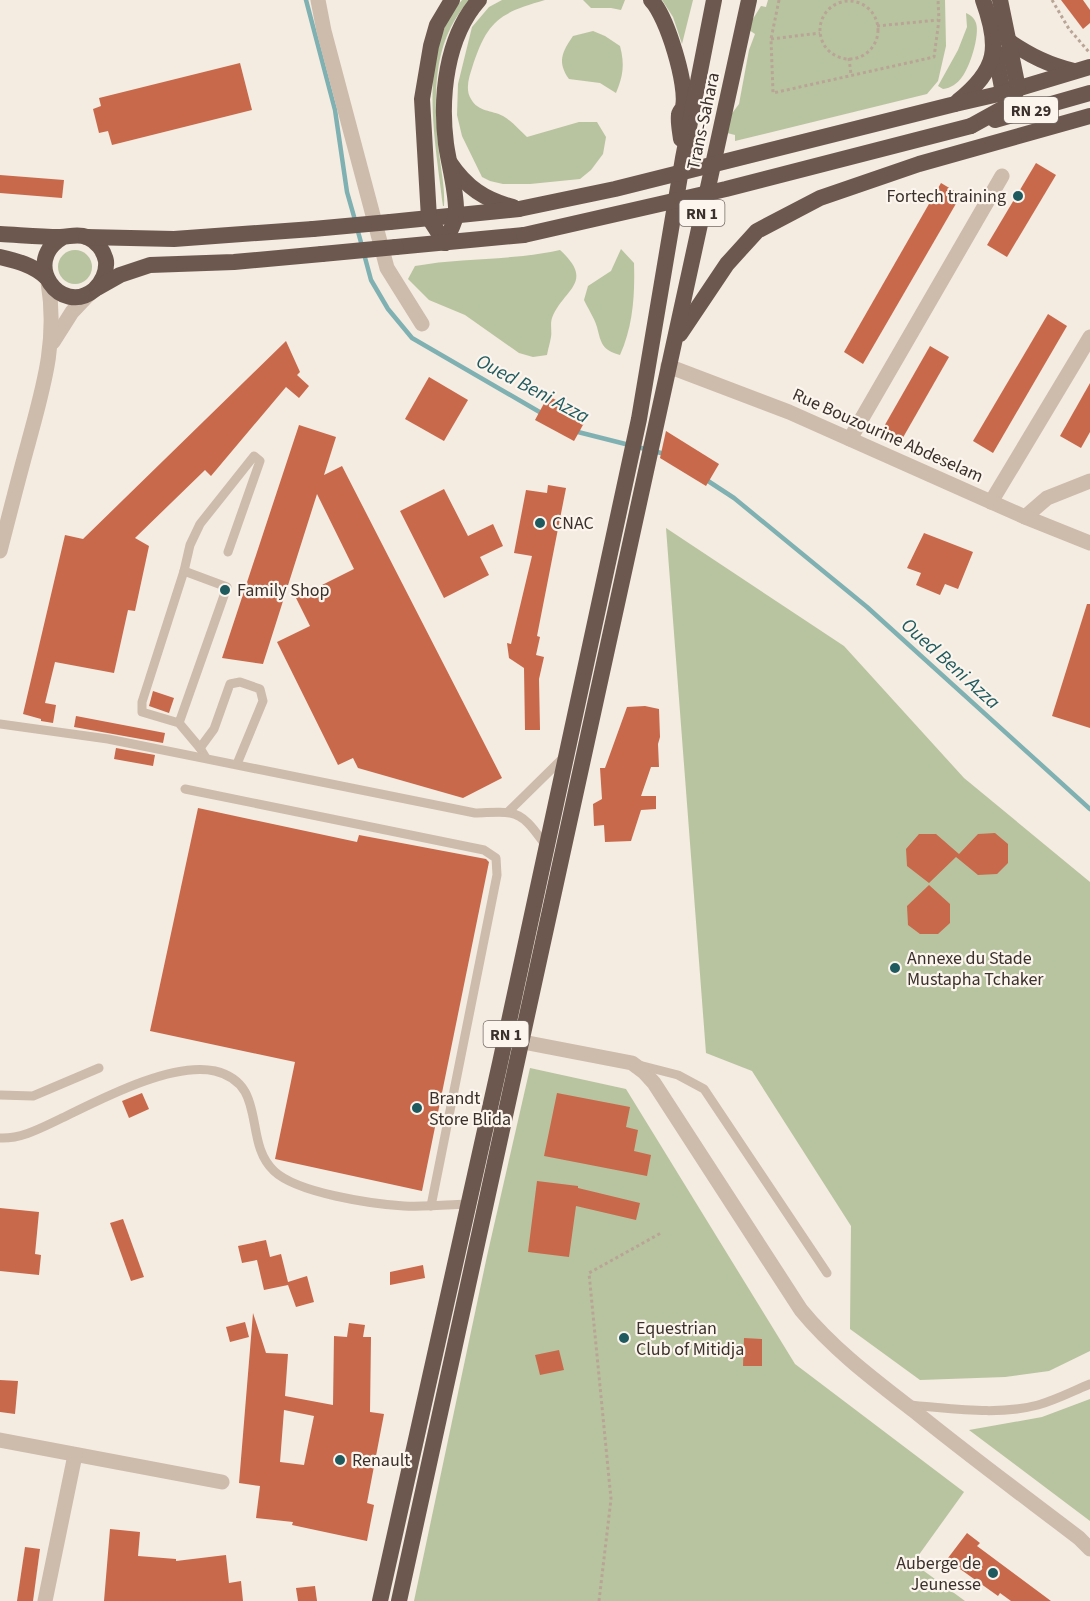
<svg xmlns="http://www.w3.org/2000/svg" width="1090" height="1601" viewBox="0 0 1090 1601" font-family="'Source Sans 3',sans-serif">
	<style>
		.green { fill: #b8c4a0 }
		.lines { fill: none; stroke-linecap: round; stroke-linejoin: round }
		.stream { stroke: #7fb0b2; stroke-width: 4.5 }
		.building { fill: #c8694b; fill-rule: evenodd }
		.path { stroke: #b9a596; stroke-width: 3; stroke-dasharray: 3 3; stroke-linecap: butt }
		.service { stroke: #cdbbac; stroke-width: 9 }
		.minor { stroke: #cdbbac; stroke-width: 15 }
		.tertiary { stroke: #cdbbac; stroke-width: 15 }
		.trunk { stroke: #6c584f; stroke-width: 16 }
		.trunk-bridge { stroke: #6c584f; stroke-width: 16 }
		.poi-dot { fill: #1f5a5e; stroke: #fbf5ee; stroke-width: 2 }
		.labels { text-anchor: middle; stroke-width: 4.5; stroke-linejoin: round; paint-order: stroke }
		.shield { fill: #fbf5ee; stroke: #756b66; stroke-width: 1.5 }
		.shield-label { font-size: 16px; font-weight: bold; fill: #3b302b }
		.street-label { font-size: 18px; fill: #3b302b; stroke: #fbf5ee }
		.poi-label { font-size: 18px; fill: #3b302b; stroke: #fbf5ee; text-anchor: start }
		.water-label { font-size: 20px; font-style: italic; fill: #1f5a5e; stroke: #fbf5ee }
	</style>
	<rect width="100%" height="100%" fill="#f4ebe1"/>
	<g class="green">
		<path d="M462,0h8c-41,43 -36,105 -30,160 2,15 5,31 4,46h-1c-7,-63 -27,-154 19,-206z"/>
		<path d="M502,0h43c-46,13 -58,21 -73,68 -3,9 -7,22 -1,31 7,13 21,11 32,17 9,5 17,15 24,21l52,-15h18l9,15 -3,17 -12,16 -11,9 -50,5h-27l-13,-3 -8,-4 -20,-41 -5,-21 1,-31 14,-57 17,-20z"/>
		<polygon points="583,0 625,0 621,10 611,8 591,8"/>
		<polygon points="662,0 693,0 682,44 673,17"/>
		<polygon points="768,0 945,0 946,46 938,81 927,94 735,141 735,135 727,133 730,116 739,104 749,50 755,34 749,30 751,22 761,6 766,7"/>
		<path d="M966,13c4,2 8,4 10,10 4,12 -6,44 -14,54 -5,7 -11,11 -19,12l-5,-3 20,-36 9,-23z"/>
		<path d="M593,31l12,5 15,10c5,19 3,30 -4,47l-16,-10 -31,-4c-12,-17 -7,-27 4,-43z"/>
		<path d="M621,249l13,14c1,32 -1,63 -14,92 -18,-5 -19,-12 -23,-28 -3,-10 -9,-18 -13,-27l4,-14 23,-15z"/>
		<circle cx="75" cy="267" r="17"/>
		<path d="M560,250c36,33 3,39 -8,68 -2,6 0,13 -1,19 -1,6 -3,12 -4,18l-14,2 -14,-4 -54,-38 -36,-15 -21,-21 7,-13c48,-9 96,-5 145,-16z"/>
		<polygon points="666,528 844,646 964,778 1090,882 1090,1351 1049,1371 1005,1377 920,1380 850,1329 851,1226 752,1071 706,1053"/>
		<polygon points="530,1068 626,1089 795,1364 964,1492 913,1563 965,1601 414,1601 487,1256"/>
		<polygon points="1090,1399 1090,1521 969,1430 1042,1417"/>
	</g>
	<g class="lines">
		<g class="stream">
			<polyline points="306,0 335,110 347,192 355,220"/>
			<polyline points="357,228 362,246"/>
			<polyline points="364,254 371,280 388,309 412,338 543,414"/>
			<polyline points="574,431 665,454"/>
			<polyline points="705,479 734,498 867,607 1090,809"/>
		</g>
	</g>
	<g class="building">
		<polygon points="1061,0 1083,0 1090,10 1090,23 1083,29"/>
		<polygon points="240,63 252,110 112,145 108,131 99,133 93,109 101,106 99,98"/>
		<polygon points="1036,163 1056,175 1007,257 987,245"/>
		<polygon points="0,175 64,180 62,198 0,193"/>
		<polygon points="941,183 961,195 863,364 844,352"/>
		<polygon points="1048,314 1067,326 993,453 973,441"/>
		<polygon points="286,341 300,372 297,375 309,386 299,398 286,387 211,476 205,470 135,538 149,546 135,611 128,610 114,673 55,662 45,703 56,705 53,723 41,721 41,719 23,714 65,535 83,539"/>
		<polygon points="930,346 949,357 901,441 882,430"/>
		<polygon points="429,377 468,400 444,441 405,419"/>
		<polygon points="1090,383 1090,432 1081,448 1060,436"/>
		<polygon points="548,396 588,416 574,441 535,420"/>
		<polygon points="299,425 336,437 324,475 342,466 502,778 463,798 358,768 353,758 338,765 277,642 310,626 296,598 354,569 317,494 263,664 222,658"/>
		<polygon points="666,431 719,464 706,486 660,458"/>
		<polygon points="548,485 566,488 537,636 540,637 536,655 544,657 539,679 540,730 525,730 524,668 509,658 507,643 511,644 532,556 514,553 526,490 547,493"/>
		<polygon points="444,489 468,536 493,524 503,546 480,557 489,575 444,598 400,511"/>
		<polygon points="924,533 973,552 958,589 945,584 940,595 916,585 921,573 907,568"/>
		<polygon points="1087,604 1090,604 1090,728 1052,716"/>
		<polygon points="153,691 174,698 169,713 149,706"/>
		<polygon points="645,706 659,709 660,737 658,744 659,767 651,767 641,796 656,796 656,809 641,810 631,841 605,842 604,825 594,826 593,804 602,799 600,768 605,768 627,707"/>
		<polygon points="76,716 165,733 163,743 74,727"/>
		<polygon points="116,748 155,755 153,766 114,759"/>
		<polygon points="198,808 357,842 359,835 486,859 489,862 422,1191 275,1159 295,1062 150,1031"/>
		<polygon points="995,833 1008,844 1008,863 997,874 978,875 956,857 929,883 907,866 906,849 919,834 936,834 959,854 978,834"/>
		<polygon points="929,885 950,904 950,923 938,934 920,934 908,925 907,906"/>
		<polygon points="142,1093 149,1109 129,1118 122,1101"/>
		<polygon points="557,1093 630,1107 626,1127 638,1130 634,1151 651,1155 647,1176 544,1156"/>
		<polygon points="537,1181 578,1186 578,1188 640,1203 636,1220 576,1206 569,1257 528,1252"/>
		<polygon points="0,1208 39,1212 35,1254 41,1255 39,1275 0,1271"/>
		<polygon points="123,1219 144,1277 131,1281 110,1223"/>
		<polygon points="266,1240 270,1257 281,1254 288,1282 307,1276 314,1302 296,1307 288,1285 264,1290 257,1260 242,1263 238,1246"/>
		<polygon points="423,1265 425,1278 390,1285 390,1272"/>
		<path d="M253,1313l13,40 22,1 -3,42 48,9 1,-69 13,1 2,-14 16,2 -2,12h8l-1,75 14,2 -17,89 7,2 -7,36 -75,-16 1,-3 -37,-4 4,-32 -21,-3zM284,1410l30,6 -10,49 -24,-3z"/>
		<polygon points="245,1322 249,1337 230,1342 226,1327"/>
		<polygon points="744,1338 762,1339 762,1366 743,1366"/>
		<polygon points="559,1350 564,1370 540,1375 535,1355"/>
		<polygon points="0,1380 18,1381 15,1414 0,1412"/>
		<polygon points="110,1529 140,1532 138,1556 176,1559 176,1561 226,1555 229,1583 241,1581 243,1601 104,1601"/>
		<polygon points="967,1533 980,1543 977,1546 1051,1601 1011,1601 1000,1593 998,1596 960,1569 961,1568 948,1558"/>
		<polygon points="25,1547 40,1549 33,1601 17,1601"/>
		<polygon points="315,1586 317,1601 298,1601 296,1588"/>
	</g>
	<g class="lines">
		<g class="path">
			<polyline points="779,0 771,39 773,93 934,57 939,20 938,0"/>
			<polyline points="1052,0 1069,29 1089,52"/>
			<circle cx="849" cy="30" r="29"/>
			<polyline points="877,26 938,20"/>
			<polyline points="771,39 820,33"/>
			<polyline points="849,58 851,75"/>
			<polyline points="599,1601 611,1499 589,1273 661,1233"/>
		</g>
		<g class="service">
			<polyline points="184,571 190,545 200,524 254,456 260,461 228,552"/>
			<polyline points="179,723 227,587 184,571 142,702 142,712 179,723 200,748 206,758"/>
			<path d="M0,724l108,15 367,74c11,0 26,-2 35,0 16,2 27,21 36,33"/>
			<polyline points="200,748 214,729 230,684 240,682 260,689 263,701 237,764"/>
			<polyline points="185,789 484,850 496,858 497,875 431,1206"/>
			<polyline points="508,812 563,758"/>
			<polyline points="639,1065 678,1075 704,1089 827,1273"/>
			<polyline points="0,1095 33,1096 99,1068"/>
			<path d="M0,1138c21,1 41,-10 60,-19 39,-19 112,-58 155,-48 54,13 27,70 59,100 23,22 98,33 130,35 22,1 43,-1 64,-2"/>
			<path d="M908,1405c43,3 88,11 130,0 18,-5 35,-14 52,-21"/>
		</g>
		<g class="minor">
			<polyline points="318,0 324,31 387,268 422,324"/>
			<polyline points="850,439 1002,176"/>
			<polyline points="991,502 1090,337"/>
			<polyline points="1025,517 1047,498 1090,481"/>
			<path d="M523,1042l109,21 12,9 10,11 147,227c32,39 72,69 112,100 54,44 111,86 166,128l11,11"/>
			<polyline points="0,1440 222,1482"/>
			<polyline points="45,1601 75,1455"/>
		</g>
		<g class="tertiary">
			<polyline points="53,342 72,312 90,293"/>
			<polyline points="668,366 789,412 1025,517 1090,543"/>
			<path d="M0,551c9,-35 18,-71 28,-107 15,-56 30,-103 20,-162"/>
		</g>
		<g class="trunk">
			<path d="M651,0c16,16 37,86 32,107 -1,3 -4,5 -4,8 -1,7 1,16 2,24"/>
			<path d="M1010,42c21,14 39,23 64,29"/>
			<polyline points="995,51 1003,93 1009,100"/>
			<path d="M958,101c40,-32 42,-54 25,-101"/>
			<polyline points="955,104 1003,93 1090,67"/>
			<polyline points="995,120 1090,93"/>
			<polyline points="971,126 1009,105 1018,88 1000,0"/>
			<path d="M450,163c16,24 35,37 63,44"/>
			<polyline points="390,222 519,209"/>
			<path d="M0,234c20,1 40,3 60,3 9,0 17,-4 27,0 10,4 17,14 19,24 1,11 -4,22 -12,29 -33,27 -74,-28 -31,-53"/>
			<polyline points="86,237 174,239 313,229"/>
			<path d="M445,243c3,-9 11,-21 11,-30 1,-20 -7,-48 -10,-69 -6,-47 0,-107 33,-144"/>
			<polyline points="445,243 429,218 422,99 431,46 437,25 452,0"/>
			<polyline points="396,247 524,235"/>
			<path d="M0,257c17,4 33,8 46,20"/>
			<polyline points="97,288 120,275 150,265 234,262 322,254"/>
			<polyline points="680,334 727,264 757,231 820,198 919,164 1090,116"/>
			<polyline points="380,1601 500,1063 639,419 683,158 714,0"/>
			<polyline points="399,1601 749,0"/>
		</g>
		<g class="trunk-bridge">
			<polyline points="519,209 615,189 955,104"/>
			<polyline points="313,229 390,222"/>
			<polyline points="524,235 726,189 971,126"/>
			<polyline points="322,254 396,247"/>
		</g>
	</g>
	<g class="poi-dot">
		<circle cx="1018" cy="196" r="6"/>
		<circle cx="540" cy="523" r="6"/>
		<circle cx="225" cy="590" r="6"/>
		<circle cx="895" cy="968" r="6"/>
		<circle cx="417" cy="1108" r="6"/>
		<circle cx="624" cy="1338" r="6"/>
		<circle cx="340" cy="1460" r="6"/>
		<circle cx="993" cy="1573" r="6"/>
	</g>
	<g class="labels">
		<g class="shield">
			<rect x="1004" y="97" width="54" height="26" rx="4.5"/>
			<rect x="679.5" y="200" width="45" height="26" rx="4.5"/>
			<rect x="483.5" y="1021" width="45" height="26" rx="4.5"/>
		</g>
		<g class="shield-label">
			<text x="1031" y="116">RN 29</text>
			<text x="702" y="219">RN 1</text>
			<text x="506" y="1040">RN 1</text>
		</g>
		<g class="street-label">
			<text transform="translate(703 121) rotate(-78)" y="6">Trans-Sahara</text>
			<text transform="translate(888 435) rotate(24)" y="6">Rue Bouzourine Abdeselam</text>
		</g>
		<g class="poi-label">
			<text x="1006" y="202" text-anchor="end">Fortech training</text>
			<text x="552" y="529">CNAC</text>
			<text x="237" y="596">Family Shop</text>
			<text x="907" y="964">Annexe du Stade<tspan x="907" dy="21">Mustapha Tchaker</tspan></text>
			<text x="429" y="1104">Brandt<tspan x="429" dy="21">Store Blida</tspan></text>
			<text x="636" y="1334">Equestrian<tspan x="636" dy="21">Club of Mitidja</tspan></text>
			<text x="352" y="1466">Renault</text>
			<text x="981" y="1569" text-anchor="end">Auberge de<tspan x="981" dy="21">Jeunesse</tspan></text>
		</g>
		<g class="water-label">
			<text transform="translate(533 388) rotate(28)" y="7">Oued Beni Azza</text>
			<text transform="translate(951 663) rotate(42)" y="7">Oued Beni Azza</text>
		</g>
	</g>
</svg>
